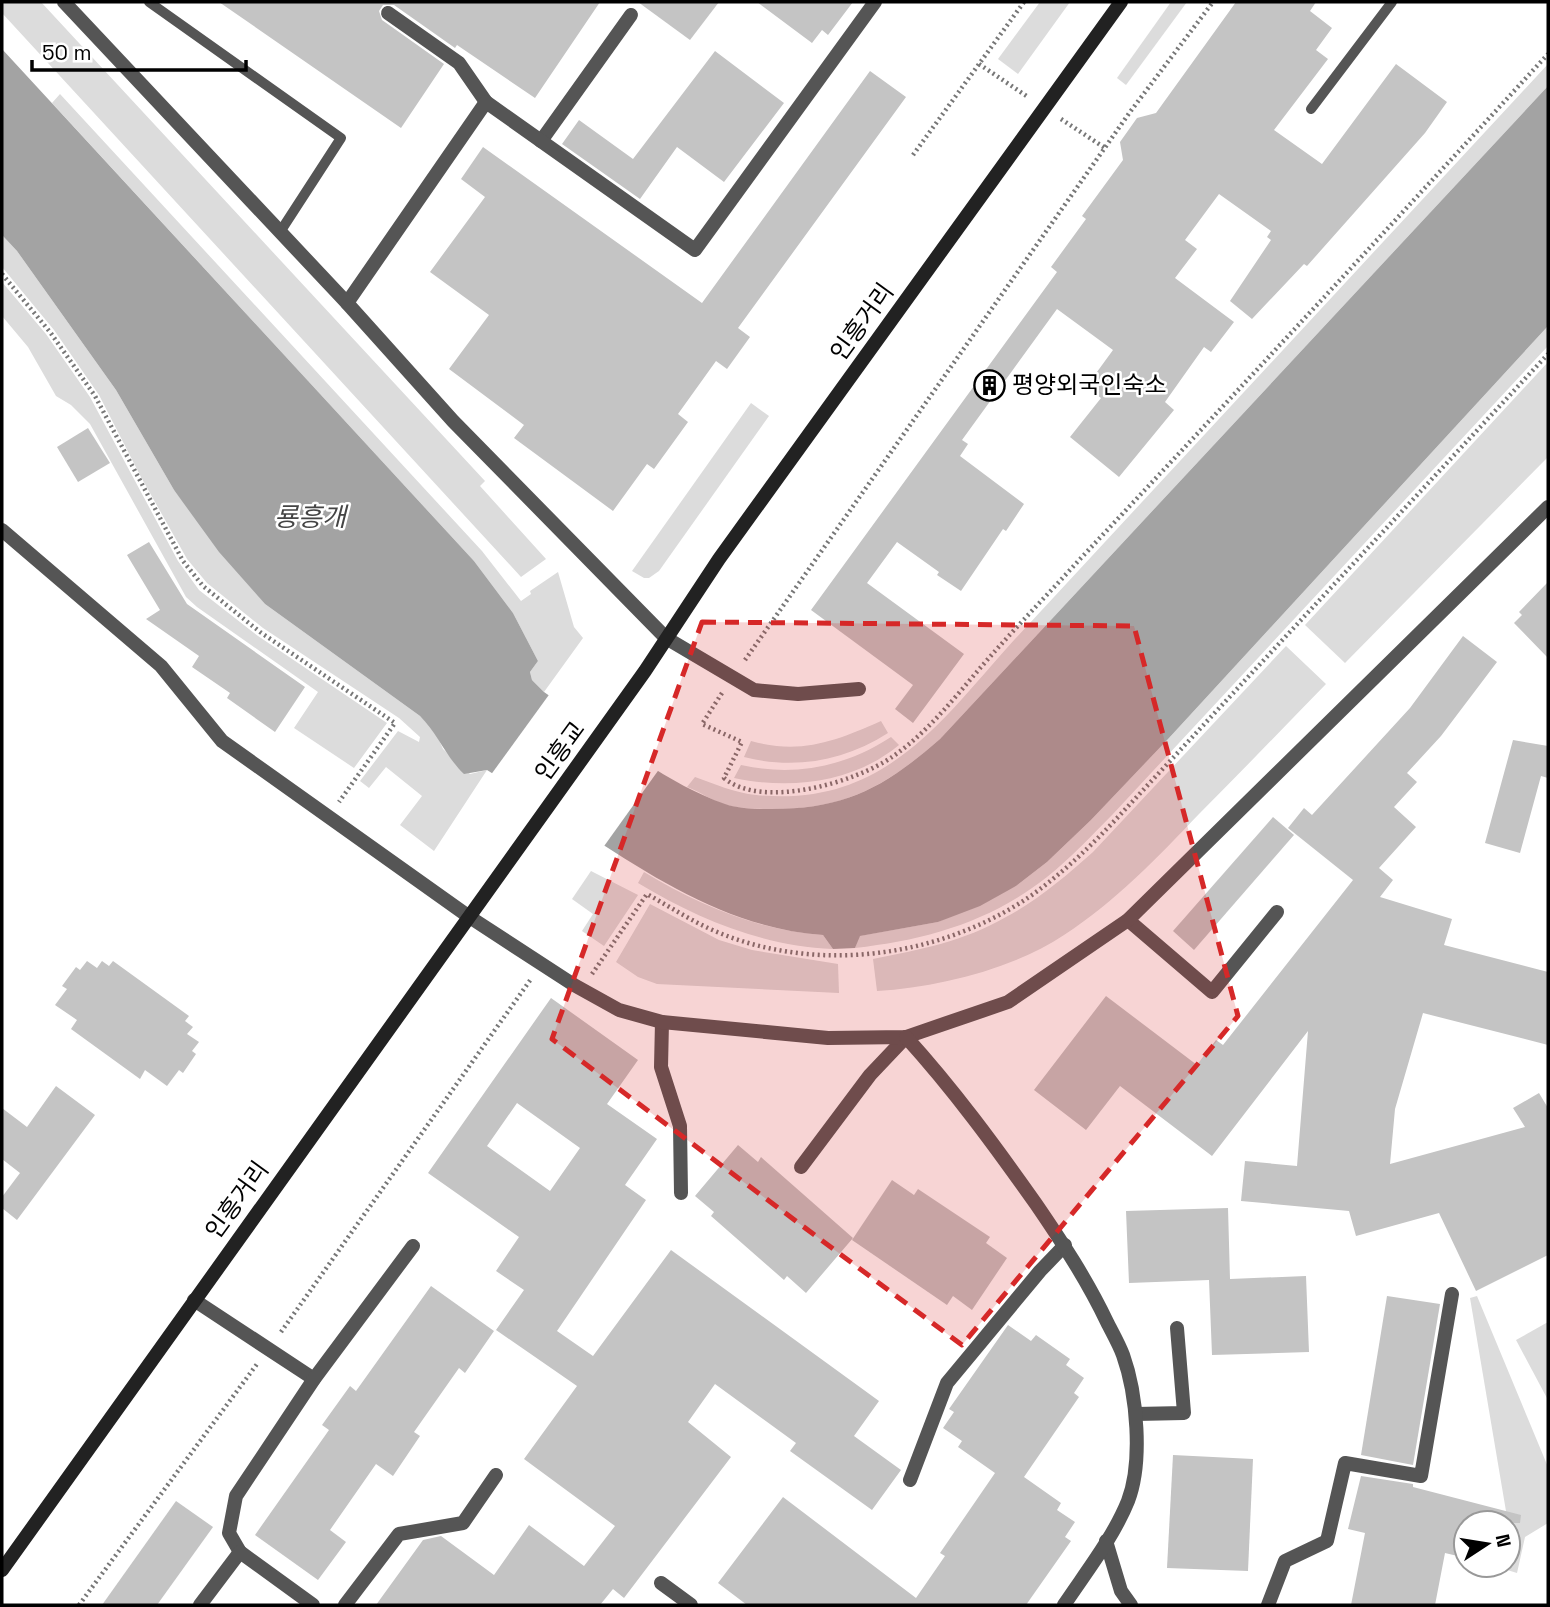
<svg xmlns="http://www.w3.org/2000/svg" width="1550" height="1607" viewBox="0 0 1550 1607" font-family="'Space Grotesk','Noto Sans KR',sans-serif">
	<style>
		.green { fill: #dcdcdc }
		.water { fill: #a3a3a3 }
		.pier { fill: #fff }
		.building { fill: #c4c4c4; fill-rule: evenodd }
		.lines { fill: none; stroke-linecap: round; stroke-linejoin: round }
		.path { stroke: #777; stroke-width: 4.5; stroke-dasharray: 2 3.5; stroke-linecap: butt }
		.service { stroke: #555; stroke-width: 10 }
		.minor { stroke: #555; stroke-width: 14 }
		.tertiary { stroke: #555; stroke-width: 14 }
		.secondary { stroke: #222; stroke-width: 14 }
		.marked { fill: #d62828; fill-opacity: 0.2; stroke: #d62828; stroke-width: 5; stroke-dasharray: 14 9; stroke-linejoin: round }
		.labels { text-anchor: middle; stroke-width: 5; stroke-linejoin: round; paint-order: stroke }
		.street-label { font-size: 24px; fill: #000; stroke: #fff }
		.poi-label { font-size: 24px; fill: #000; stroke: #fff; text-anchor: start }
		.water-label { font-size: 26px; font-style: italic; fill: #444; stroke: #fff }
	</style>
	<rect width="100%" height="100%" fill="#fff"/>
	<g class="green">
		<polygon points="2,2 41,2 485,481 480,486 546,559 521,577 2,13"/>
		<polygon points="1040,2 1070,2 1018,74 998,59"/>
		<polygon points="1171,2 1187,2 1126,85 1117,78"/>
		<path d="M1548,64v22l-608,653c-53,46 -93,70 -165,70 -15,0 -34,0 -49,-4 -13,-4 -26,-13 -39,-18l8,-10c20,7 40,16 61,18 128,13 184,-73 259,-156z"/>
		<polygon points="60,94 482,551 521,601 531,594 530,591 558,572 574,627 583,638 544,692 532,680 530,672 538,661 513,613 474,561 52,103"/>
		<polygon points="2,235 17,251 116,390 174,490 265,604 420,716 435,731 443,749 470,774 487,770 434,851 400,825 422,796 386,767 369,788 360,781 398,731 419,742 420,737 399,718 263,628 207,583 187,559 141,477 99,395 54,330 2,267"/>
		<polygon points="2,282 46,334 90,397 178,561 199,590 258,636 387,723 354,768 294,728 318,692 197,607 186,597 90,424 71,405 56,396 28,347 2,316"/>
		<path d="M1548,326v20l-435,468c-21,21 -42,44 -66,63 -57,45 -121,63 -192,71l4,-12 79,-14 78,-36 31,-24 44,-42 78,-82z"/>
		<polygon points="1548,362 1548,457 1345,663 1305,625"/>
		<polygon points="751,403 769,416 659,571 649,578 644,578 632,571"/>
		<path d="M1286,646l40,38c-42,43 -84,87 -127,130 -41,43 -84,88 -135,121 -51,34 -126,52 -187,56l-4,-32c46,-9 92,-18 133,-42 32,-17 60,-41 87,-65z"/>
		<path d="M881,721l7,12c-44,28 -93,37 -144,24l7,-16c50,14 85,0 130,-20z"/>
		<path d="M891,737l8,8c-46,38 -108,45 -165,33l7,-13c53,12 104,2 150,-28z"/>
		<polygon points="591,871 638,895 604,946 582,931 593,914 572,899"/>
		<path d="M644,872c54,33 116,59 179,63l10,14c-71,-3 -135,-30 -195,-66z"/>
		<polygon points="650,904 719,940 752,950 838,964 839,993 657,984 638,977 616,962"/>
		<polygon points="1477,1296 1548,1467 1548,1523 1525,1537 1517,1573 1491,1565 1508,1565 1508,1523 1470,1298"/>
		<polygon points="1548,1322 1548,1400 1516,1340"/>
	</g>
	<path class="water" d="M2,49l472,512 39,52 25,48 -8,11 2,8 12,12c55,38 118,90 181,112 14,5 33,5 47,5 74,0 113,-22 168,-70l608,-653v240l-379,412 -78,82 -44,42 -31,24 -36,20 -42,16 -78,14 -5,12 -22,1 -10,-14c-86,-6 -158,-50 -229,-96 -35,-23 -71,-46 -107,-69l-23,4c-18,-17 -26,-40 -44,-58l-155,-112 -46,-52 -45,-62 -58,-100 -99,-139 -15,-16z"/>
	<polygon class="pier" points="551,692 660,768 602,849 490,776"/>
	<g class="building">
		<polygon points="219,2 600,2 535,98 457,45 455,48 394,5 383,5 379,11 382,20 444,64 401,128"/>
		<polygon points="638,2 719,2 690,40"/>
		<polygon points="757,2 853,2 828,35 822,30 812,43"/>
		<polygon points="1236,2 1316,2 1310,11 1332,28 1316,50 1328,59 1274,130 1322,164 1396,64 1447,102 1425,133 1307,266 1304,264 1252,319 1230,301 1271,240 1267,237 1271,231 1219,194 1185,240 1197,249 1175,278 1234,322 1211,352 1204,347 1165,402 1174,410 1119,477 1070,437 1101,398 1086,387 1113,350 1057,309 962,440 968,444 960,456 1024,504 1006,531 1003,529 961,591 937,575 939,572 897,542 867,583 964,654 913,723 895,709 913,685 811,610 1057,272 1051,267 1086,219 1082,216 1123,160 1120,142 1137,118 1156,113"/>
		<polygon points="715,51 784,103 724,182 677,147 640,199 562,144 579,120 633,159"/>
		<polygon points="870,71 906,97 738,328 750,337 727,369 716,361 678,414 688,422 654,469 647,464 613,511 514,438 524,425 449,369 489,315 430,272 485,197 461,179 483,147 702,303"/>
		<polygon points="88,428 110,463 78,482 57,447"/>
		<polygon points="149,542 187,604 305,687 275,732 227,698 230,693 192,667 199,656 146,619 160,610 127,555"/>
		<polygon points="1548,582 1548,658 1514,623 1522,615 1519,612"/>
		<polygon points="1463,636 1497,662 1441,736 1407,773 1417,782 1394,807 1416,827 1379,868 1393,880 1380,897 1452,919 1444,945 1548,972 1548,1045 1423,1013 1395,1109 1390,1164 1525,1127 1513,1108 1539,1093 1548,1108 1548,1255 1476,1291 1439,1213 1356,1236 1349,1211 1241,1201 1245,1161 1297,1166 1308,1031 1212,1156 1120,1086 1086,1130 1034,1090 1106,996 1197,1065 1216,1040 1223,1045 1353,880 1288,828 1304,808 1312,815 1410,708"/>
		<polygon points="1513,740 1548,746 1548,778 1541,776 1520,853 1485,843"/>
		<polygon points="1273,817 1294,835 1194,950 1173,931"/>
		<polygon points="87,961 97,968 102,961 109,966 113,961 189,1016 185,1021 193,1027 187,1034 199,1042 192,1051 196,1054 183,1073 179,1070 167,1086 145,1070 140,1079 71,1029 77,1020 55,1005 67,989 62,986 76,967 80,970"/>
		<path d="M551,998l87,62 -31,44 50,35 -32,46 21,15 -89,131 36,25 78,-106 208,151 -25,35 47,34 -29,40 -82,-59 6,-8 -81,-59 -27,38 43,35 -107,141 -11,-9 -13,16h-224l47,-65 18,-4 53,39 35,-50 55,41 31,-40 -91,-67 53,-73 -81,-56 28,-40 -28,-19 23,-34 -91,-64zM517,1103l63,45 -30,43 -63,-45z"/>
		<polygon points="56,1086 95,1115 17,1220 2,1208 2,1197 20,1173 2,1159 2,1108 27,1127"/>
		<polygon points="738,1145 758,1162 761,1157 853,1238 806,1293 787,1276 784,1280 711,1216 714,1212 695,1196"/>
		<polygon points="892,1180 914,1195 918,1189 990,1237 986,1243 1007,1258 972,1310 953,1296 947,1305 852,1240"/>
		<polygon points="1228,1208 1230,1279 1306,1276 1309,1352 1212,1355 1209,1280 1129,1283 1126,1211"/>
		<polygon points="431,1286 494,1331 465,1373 459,1368 414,1432 420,1436 393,1476 376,1464 330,1530 346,1542 318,1580 255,1535 329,1430 322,1425 350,1386 356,1391"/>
		<polygon points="1387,1296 1440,1304 1413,1465 1361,1455"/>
		<polygon points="1008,1325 1031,1341 1036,1335 1070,1359 1066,1365 1084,1378 1074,1393 1079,1397 1024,1477 1061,1503 1057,1510 1075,1522 1065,1537 1071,1541 1026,1605 747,1605 718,1583 783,1497 916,1598 945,1556 940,1553 995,1473 958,1447 962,1441 943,1428 954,1412 949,1409"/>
		<polygon points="1173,1455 1253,1459 1248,1571 1167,1568"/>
		<polygon points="1361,1476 1413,1484 1413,1487 1521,1515 1520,1523 1466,1523 1466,1558 1445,1553 1435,1605 1351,1605 1365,1533 1348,1529"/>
		<polygon points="176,1501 213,1527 157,1605 102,1605"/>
	</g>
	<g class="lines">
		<g class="path">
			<polyline points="979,64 1028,97"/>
			<polyline points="1061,119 1105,148"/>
			<polyline points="913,155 1024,2"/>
			<polyline points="2,274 50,332 95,396 183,561 203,586 260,632 395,723 339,802"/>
			<polyline points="745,660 1130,112 1213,2"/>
			<path d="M722,693l-20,31 40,18 -18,36c38,32 132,4 168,-21 38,-26 66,-64 96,-98 30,-34 62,-67 93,-101 157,-167 312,-335 467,-504"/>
			<path d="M592,974l55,-80c25,14 49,30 75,40 101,40 222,22 310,-39 32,-23 60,-50 87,-79l429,-462"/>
			<polyline points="281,1332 531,979"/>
			<polyline points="79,1605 257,1364"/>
		</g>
		<g class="service">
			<polyline points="149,2 341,138 280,232"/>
			<polyline points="1311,109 1392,2"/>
		</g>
		<g class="minor">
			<polyline points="388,13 459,63 486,102"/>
			<polyline points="541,141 631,15"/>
			<polyline points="347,303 486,102 695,250 875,2"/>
			<polyline points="2,530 161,666 222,741 468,916"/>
			<polyline points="666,638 754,690 798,694 859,689"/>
			<polyline points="1128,920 1212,992 1277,912"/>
			<polyline points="662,1022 661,1067 680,1126 681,1193"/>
			<polyline points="801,1167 870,1075 906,1037"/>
			<polyline points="194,1300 314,1379"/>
			<polyline points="1136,1414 1184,1413 1177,1328"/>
			<polyline points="910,1480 947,1383 1040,1271 1065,1245"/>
			<polyline points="1106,1541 1121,1591 1131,1605"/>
			<polyline points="240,1552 229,1533 236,1496 314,1379 413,1246"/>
			<polyline points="661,1583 691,1605"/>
			<polyline points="200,1605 240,1552 313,1605"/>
			<polyline points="345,1605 399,1534 463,1523 496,1475"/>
			<polyline points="1268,1605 1285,1561 1327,1541 1345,1463 1421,1476 1452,1294"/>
		</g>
		<g class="tertiary">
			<polyline points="64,2 347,303 453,421 666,638"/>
			<polyline points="468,916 574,985 619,1010 662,1022 828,1038 906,1037 1008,1002 1128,920 1548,507"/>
			<path d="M906,1037c48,53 89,109 130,167 26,38 51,76 71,118 5,10 12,22 16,33 14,39 20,107 5,146 -15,37 -42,71 -64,104"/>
		</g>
		<polyline class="secondary" points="2,1570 645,671 719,559 1121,2"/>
	</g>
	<path class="marked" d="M702,622l432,4 104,390 -276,329 -410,-306z"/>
	<defs>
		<symbol id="building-ring" viewBox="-11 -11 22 22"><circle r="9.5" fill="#fff" stroke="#000" stroke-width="1.5"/><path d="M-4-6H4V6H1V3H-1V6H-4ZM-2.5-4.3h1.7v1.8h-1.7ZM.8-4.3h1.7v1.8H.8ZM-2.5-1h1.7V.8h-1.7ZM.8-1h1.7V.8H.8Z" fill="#000"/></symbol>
	</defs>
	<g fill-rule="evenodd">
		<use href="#building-ring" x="972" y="368" width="35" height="35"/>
	</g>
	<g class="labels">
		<g class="street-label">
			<text transform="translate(862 322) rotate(-54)" y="8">인흥거리</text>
			<text transform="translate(560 751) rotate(-54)" y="8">인흥교</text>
			<text transform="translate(237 1200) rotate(-54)" y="8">인흥거리</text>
		</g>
		<g class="poi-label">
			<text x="1012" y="393">평양외국인숙소</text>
		</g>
		<g class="water-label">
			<text x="310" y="526">룡흥개</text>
		</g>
	</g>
	<rect width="1550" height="1607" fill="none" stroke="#000000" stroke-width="7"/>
	<g transform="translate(1487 1544) rotate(78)"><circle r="33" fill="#ffffff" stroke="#999999" stroke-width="2"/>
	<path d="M0-5L12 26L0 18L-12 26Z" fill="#000000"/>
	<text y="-10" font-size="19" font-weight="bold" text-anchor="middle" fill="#000000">N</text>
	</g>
	<path d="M32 60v10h214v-10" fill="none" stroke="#000000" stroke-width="3.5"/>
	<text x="42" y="60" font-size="21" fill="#000000" stroke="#ffffff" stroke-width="5" paint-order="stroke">50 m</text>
</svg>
